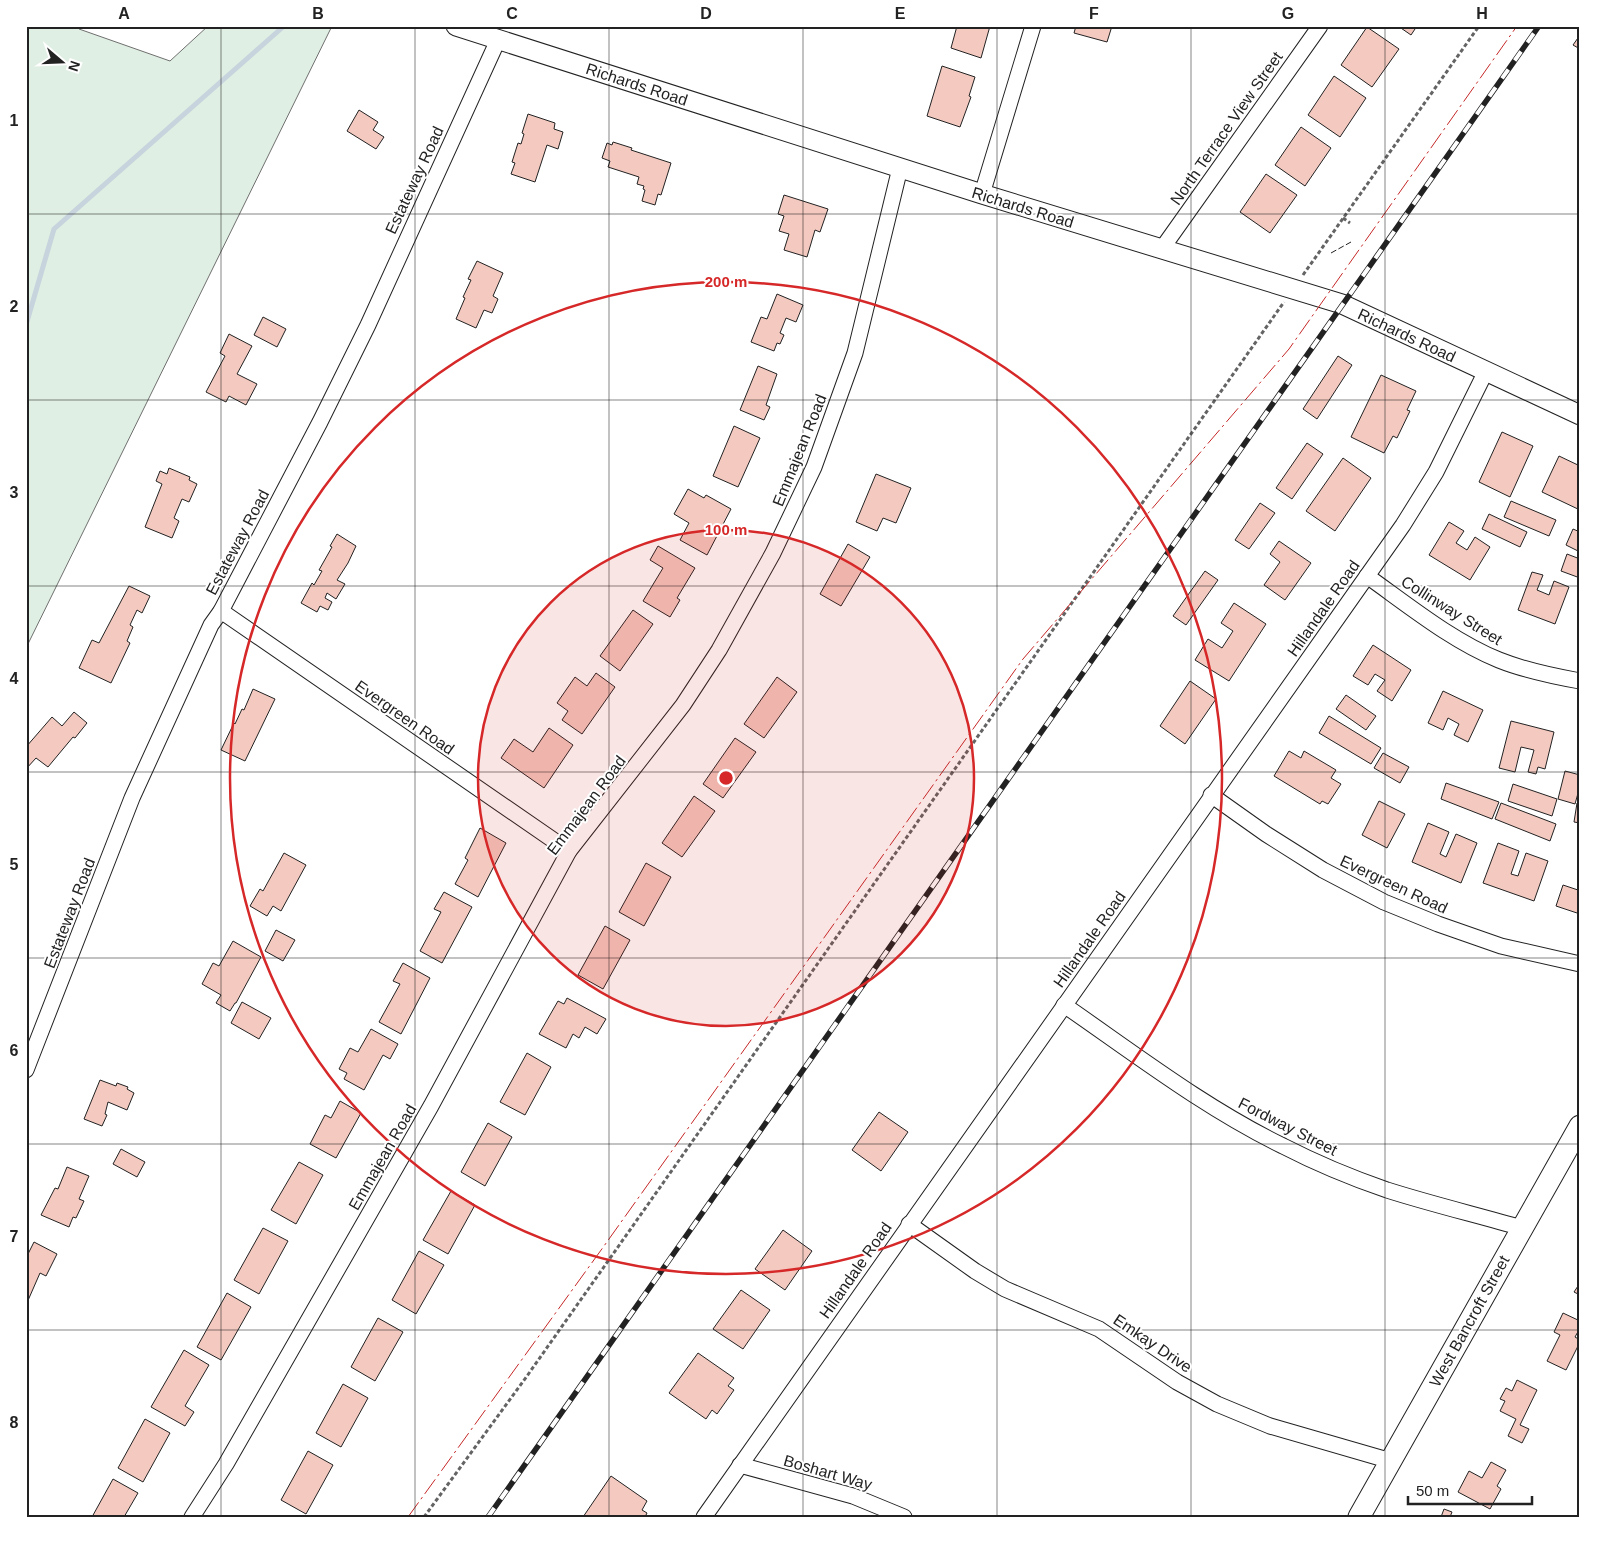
<svg xmlns="http://www.w3.org/2000/svg" width="1606" height="1543" viewBox="0 0 1606 1543" font-family="Arial,sans-serif">
	<style>
		.green { fill: #e0efe3; stroke: #6f6f6f }
		.lines { fill: none; stroke-linecap: round; stroke-linejoin: round }
		.stream { stroke: #c7d3dd; stroke-width: 5 }
		.building { fill: #f3c9c0; stroke: #222 }
		.minor-casing { stroke: #222; stroke-width: 17 }
		.tertiary-casing { stroke: #222; stroke-width: 21 }
		.secondary-casing { stroke: #222; stroke-width: 23 }
		.path { stroke: #646464; stroke-width: 3; stroke-dasharray: 4 2.5; stroke-linecap: butt }
		.minor { stroke: #fff; stroke-width: 15 }
		.tertiary { stroke: #fff; stroke-width: 19 }
		.secondary { stroke: #fff; stroke-width: 21 }
		.rail-casing { stroke: #222; stroke-width: 5.5 }
		.rail { stroke: #fff; stroke-width: 4; stroke-dasharray: 11; stroke-linecap: butt }
		.fence { stroke: #222; stroke-width: 1; stroke-dasharray: 6 2.5; stroke-linecap: butt }
		.power { stroke: #c62828; stroke-width: 1; stroke-dasharray: 18 4 2.5 4; stroke-linecap: butt }
		.grid { fill: none; stroke: #222; stroke-width: 1; stroke-opacity: 0.55 }
		.ring { fill: none; stroke: #d62828; stroke-width: 2.5 }
		.labels { text-anchor: middle; stroke-width: 4; stroke-linejoin: round; paint-order: stroke }
		.street-label { font-size: 16px; fill: #222; stroke: #fff }
		.centre { fill: #d62828; stroke: #fff; stroke-width: 2.5 }
		.ring-label { font-size: 15px; text-anchor: middle; font-weight: bold; fill: #d62828; stroke: #fff; stroke-width: 4; stroke-linejoin: round; paint-order: stroke }
		.neatline { fill: none; stroke: #222; stroke-width: 2 }
		.grid-label { font-size: 16px; text-anchor: middle; font-weight: bold; fill: #222 }
	</style>
	<rect width="100%" height="100%" fill="#fff"/>
	<polygon class="green" points="26,26 78,26 79,29 170,61 208,26 332,26 26,648"/>
	<g class="lines">
		<polyline class="stream" points="26,325 54,229 284,26"/>
	</g>
	<g class="building">
		<polygon points="957,26 990,26 981,58 951,48"/>
		<polygon points="1076,26 1112,26 1107,42 1074,33"/>
		<polygon points="1398,26 1417,26 1411,35"/>
		<polygon points="1367,27 1399,49 1372,87 1341,65"/>
		<polygon points="1580,35 1580,49 1573,45"/>
		<polygon points="942,66 975,77 969,96 971,97 960,127 927,116"/>
		<polygon points="1334,76 1366,98 1340,137 1308,115"/>
		<polygon points="359,110 378,122 373,130 384,137 376,149 347,131"/>
		<polygon points="528,114 555,123 554,129 563,132 558,149 547,145 535,182 511,174 515,163 512,162 518,143 521,144 524,134 522,133"/>
		<polygon points="1301,127 1331,148 1305,186 1275,165"/>
		<polygon points="613,142 632,148 631,150 671,163 661,195 658,194 655,205 642,201 645,190 643,189 644,186 637,184 639,177 608,167 610,161 602,158 607,143 612,145"/>
		<polygon points="1266,174 1297,195 1270,233 1240,212"/>
		<polygon points="784,195 828,209 820,232 815,230 807,257 784,250 789,234 779,231 784,216 778,214"/>
		<polygon points="477,261 503,273 493,296 498,299 492,313 484,310 476,328 456,319 465,298 463,297 471,280 468,279"/>
		<polygon points="777,294 803,305 796,322 786,318 780,333 784,335 780,344 777,343 774,351 751,342 761,317 767,319"/>
		<polygon points="263,317 286,329 277,347 254,335"/>
		<polygon points="229,334 252,346 237,374 257,384 246,405 229,396 226,402 206,392 225,356 220,353"/>
		<polygon points="1338,356 1352,365 1317,419 1303,409"/>
		<polygon points="758,366 777,374 766,405 770,407 764,420 740,410"/>
		<polygon points="1381,375 1416,391 1407,410 1410,411 1397,438 1393,436 1384,453 1351,437"/>
		<polygon points="734,426 760,438 738,487 713,476"/>
		<polygon points="1502,432 1533,446 1510,497 1479,482"/>
		<polygon points="1307,443 1323,454 1292,499 1276,488"/>
		<polygon points="1559,456 1580,466 1580,510 1542,492"/>
		<polygon points="1343,458 1371,478 1335,531 1306,511"/>
		<polygon points="169,468 190,477 189,480 197,484 189,502 182,499 174,518 179,521 172,538 145,527 162,484 156,481 160,471 167,474"/>
		<polygon points="876,474 911,488 896,523 883,518 877,531 856,522"/>
		<polygon points="688,489 704,498 706,495 731,509 707,555 680,540 689,523 674,514"/>
		<polygon points="1511,501 1556,520 1549,536 1504,517"/>
		<polygon points="1260,503 1275,513 1249,549 1235,540"/>
		<polygon points="1489,514 1527,532 1520,547 1482,529"/>
		<polygon points="1449,522 1464,531 1456,543 1467,550 1475,537 1490,547 1470,580 1429,555"/>
		<polygon points="1573,529 1580,532 1580,552 1566,545"/>
		<polygon points="337,534 356,546 348,563 337,580 345,584 336,599 327,593 325,598 332,602 328,610 320,606 317,612 301,603 312,583 314,585 322,571 319,570 332,547 330,546"/>
		<polygon points="1279,541 1311,563 1285,600 1264,585 1280,562 1270,554"/>
		<polygon points="848,544 870,557 841,606 820,594"/>
		<polygon points="658,546 695,568 677,598 680,600 670,617 643,601 663,568 650,560"/>
		<polygon points="1567,554 1580,559 1580,578 1561,571"/>
		<polygon points="1205,571 1218,580 1186,625 1173,616"/>
		<polygon points="1532,572 1543,575 1537,590 1549,595 1554,581 1569,587 1555,624 1518,610"/>
		<polygon points="129,586 150,596 142,613 137,610 130,625 133,627 127,641 130,643 111,683 79,668 92,640 99,643"/>
		<polygon points="1234,603 1266,624 1229,681 1195,660 1208,639 1222,648 1233,631 1221,623"/>
		<polygon points="633,610 653,624 620,671 600,656"/>
		<polygon points="1373,645 1411,670 1392,701 1377,691 1385,680 1375,674 1368,685 1353,676"/>
		<polygon points="596,673 615,687 582,734 562,720 568,711 557,703 575,677 587,686"/>
		<polygon points="777,677 797,692 764,738 744,724"/>
		<polygon points="1190,681 1216,699 1185,744 1160,726"/>
		<polygon points="253,689 275,699 245,761 221,750 234,723 235,724 242,709 244,710"/>
		<polygon points="1443,691 1483,710 1468,742 1454,735 1459,724 1448,718 1443,730 1428,723"/>
		<polygon points="1346,695 1376,716 1366,730 1336,709"/>
		<polygon points="74,712 87,723 75,738 73,737 48,767 36,758 26,769 26,747 52,717 62,726"/>
		<polygon points="1329,716 1381,748 1371,764 1319,733"/>
		<polygon points="1511,721 1554,732 1545,769 1538,767 1536,774 1528,772 1534,750 1521,747 1515,772 1499,768"/>
		<polygon points="549,728 573,745 544,788 501,758 514,739 533,752"/>
		<polygon points="735,738 756,752 723,798 703,784"/>
		<polygon points="1289,751 1301,758 1304,751 1336,770 1331,778 1341,784 1328,804 1322,801 1320,804 1274,776"/>
		<polygon points="1383,753 1409,767 1400,783 1374,768"/>
		<polygon points="1565,771 1580,775 1580,786 1575,804 1558,799"/>
		<polygon points="1446,783 1499,802 1492,819 1441,799"/>
		<polygon points="1513,784 1557,799 1552,816 1508,801"/>
		<polygon points="694,796 715,811 682,857 662,843"/>
		<polygon points="1379,801 1405,814 1387,848 1362,835"/>
		<polygon points="1501,803 1556,824 1550,841 1495,819"/>
		<polygon points="1577,803 1580,804 1580,823 1574,822"/>
		<polygon points="1428,823 1449,832 1440,854 1446,857 1456,834 1477,843 1461,883 1412,862"/>
		<polygon points="480,828 506,843 478,897 455,884 468,860 465,858"/>
		<polygon points="1498,843 1519,851 1511,874 1518,876 1526,853 1548,861 1534,901 1483,883"/>
		<polygon points="284,853 306,865 281,911 273,906 267,916 250,906 260,889 263,891"/>
		<polygon points="646,863 671,877 644,926 619,912"/>
		<polygon points="1563,885 1578,890 1580,886 1580,914 1556,906"/>
		<polygon points="444,892 472,907 442,963 420,951 441,912 434,909"/>
		<polygon points="605,926 630,940 603,989 578,975"/>
		<polygon points="276,930 295,940 283,961 265,951"/>
		<polygon points="233,941 261,957 236,1003 235,1003 230,1011 216,1003 221,995 202,984 213,963 219,966"/>
		<polygon points="403,963 430,978 401,1034 379,1022 400,984 393,981"/>
		<polygon points="567,998 606,1019 597,1034 585,1027 579,1038 573,1034 566,1048 539,1034 558,1001 564,1004"/>
		<polygon points="242,1002 271,1018 259,1039 231,1023"/>
		<polygon points="371,1029 398,1044 390,1059 383,1055 364,1090 344,1079 347,1073 339,1069 350,1048 358,1052"/>
		<polygon points="527,1053 551,1067 525,1115 500,1102"/>
		<polygon points="100,1080 116,1086 117,1083 128,1087 127,1089 134,1093 127,1110 108,1102 105,1114 107,1115 102,1126 84,1119"/>
		<polygon points="340,1101 361,1113 336,1158 310,1144 325,1115 331,1118"/>
		<polygon points="879,1112 908,1132 881,1171 852,1150"/>
		<polygon points="488,1123 512,1137 485,1186 461,1172"/>
		<polygon points="121,1149 145,1162 137,1177 113,1164"/>
		<polygon points="299,1162 323,1175 296,1224 271,1210"/>
		<polygon points="67,1167 89,1176 79,1199 84,1201 76,1218 73,1217 69,1227 41,1215 55,1188 58,1189"/>
		<polygon points="451,1191 475,1205 448,1254 423,1240"/>
		<polygon points="263,1228 288,1241 259,1294 234,1280"/>
		<polygon points="783,1230 812,1251 785,1290 755,1269"/>
		<polygon points="34,1242 57,1254 46,1276 40,1273 26,1305 26,1258"/>
		<polygon points="419,1251 444,1265 416,1314 392,1300"/>
		<polygon points="1580,1283 1580,1295 1574,1292"/>
		<polygon points="741,1290 770,1310 743,1349 713,1329"/>
		<polygon points="227,1293 251,1307 221,1360 197,1347"/>
		<polygon points="1563,1313 1580,1321 1580,1328 1575,1337 1580,1340 1580,1342 1566,1370 1547,1361 1560,1335 1554,1332"/>
		<polygon points="378,1318 403,1332 375,1381 351,1367"/>
		<polygon points="184,1350 209,1365 185,1406 194,1412 185,1426 151,1407"/>
		<polygon points="698,1353 734,1378 728,1386 734,1390 717,1414 712,1410 706,1419 669,1393"/>
		<polygon points="1517,1380 1537,1390 1520,1425 1529,1429 1522,1443 1508,1436 1516,1419 1500,1411 1505,1401 1500,1399 1506,1388 1512,1391"/>
		<polygon points="343,1384 368,1398 341,1447 316,1433"/>
		<polygon points="145,1419 170,1433 143,1482 118,1468"/>
		<polygon points="308,1451 333,1465 306,1514 281,1500"/>
		<polygon points="1491,1462 1506,1470 1497,1486 1501,1489 1490,1509 1458,1492 1469,1471 1482,1478"/>
		<polygon points="611,1476 647,1501 642,1510 647,1513 645,1517 583,1517"/>
		<polygon points="113,1479 138,1493 124,1517 92,1517"/>
		<polygon points="1444,1509 1452,1512 1450,1517 1441,1517"/>
	</g>
	<g class="lines">
		<defs>
			<g id="minor">
				<polyline points="982,194 1033,26"/>
				<polyline points="1161,250 1320,26"/>
				<path d="M1367,576c41,29 85,65 132,84 25,10 53,16 81,21"/>
				<polyline points="221,611 569,851"/>
				<polyline points="1211,795 1266,834 1323,870 1384,902 1438,924 1501,946 1580,964"/>
				<path d="M1064,1005c71,49 141,103 219,141 33,17 69,32 104,44 44,14 90,25 135,38"/>
				<polyline points="26,1070 132,798 211,625 221,611 320,422 368,325 498,40"/>
				<polyline points="909,1224 975,1271 1005,1289 1099,1329 1177,1382 1217,1404 1270,1426 1391,1461"/>
				<polyline points="740,1465 853,1496 904,1517"/>
				<polyline points="192,1517 226,1464 431,1106 569,851 683,705 719,650 773,553 814,467 855,353 900,168"/>
				<polyline points="704,1517 1403,525 1436,472 1486,371"/>
			</g>
			<polyline id="tertiary" points="456,26 982,194 1342,304 1580,415"/>
			<polyline id="secondary" points="1359,1517 1580,1126"/>
		</defs>
		<use href="#minor" class="minor-casing"/>
		<use href="#tertiary" class="tertiary-casing"/>
		<use href="#secondary" class="secondary-casing"/>
		<g class="path">
			<polyline points="1343,218 1350,223"/>
			<polyline points="1303,275 1479,26"/>
			<polyline points="424,1517 527,1376 1284,302"/>
		</g>
		<use href="#minor" class="minor"/>
		<use href="#tertiary" class="tertiary"/>
		<use href="#secondary" class="secondary"/>
		<defs>
			<polyline id="rail" points="488,1517 1539,26"/>
		</defs>
		<use href="#rail" class="rail-casing"/>
		<use href="#rail" class="rail"/>
		<polyline class="fence" points="1331,253 1351,242"/>
		<polyline class="power" points="408,1517 604,1246 1023,659 1289,349 1517,26"/>
	</g>
	<path class="grid" d="M221,26v1491M415,26v1491M609,26v1491M803,26v1491M997,26v1491M1191,26v1491M1385,26v1491M26,214h1554M26,400h1554M26,586h1554M26,772h1554M26,958h1554M26,1144h1554M26,1330h1554"/>
	<circle cx="726" cy="778" r="248" fill="#d62828" fill-opacity=".12"/>
	<g class="ring">
		<circle cx="726" cy="778" r="248"/>
		<circle cx="726" cy="778" r="496"/>
	</g>
	<g class="labels">
		<g class="street-label">
			<text transform="translate(637 84) rotate(18)" y="6">Richards Road</text>
			<text transform="translate(1226 128) rotate(-55)" y="6">North Terrace View Street</text>
			<text transform="translate(414 180) rotate(-65)" y="6">Estateway Road</text>
			<text transform="translate(1023 207) rotate(17)" y="6">Richards Road</text>
			<text transform="translate(1407 335) rotate(25)" y="6">Richards Road</text>
			<text transform="translate(799 450) rotate(-68)" y="6">Emmajean Road</text>
			<text transform="translate(237 542) rotate(-62)" y="6">Estateway Road</text>
			<text transform="translate(1323 608) rotate(-55)" y="6">Hillandale Road</text>
			<text transform="translate(1452 610) rotate(32)" y="6">Collinway Street</text>
			<text transform="translate(405 717) rotate(35)" y="6">Evergreen Road</text>
			<text transform="translate(586 805) rotate(-53)" y="6">Emmajean Road</text>
			<text transform="translate(1394 884) rotate(25)" y="6">Evergreen Road</text>
			<text transform="translate(69 913) rotate(-69)" y="6">Estateway Road</text>
			<text transform="translate(1089 939) rotate(-55)" y="6">Hillandale Road</text>
			<text transform="translate(1288 1126) rotate(27)" y="6">Fordway Street</text>
			<text transform="translate(382 1157) rotate(-60)" y="6">Emmajean Road</text>
			<text transform="translate(855 1270) rotate(-55)" y="6">Hillandale Road</text>
			<text transform="translate(1469 1321) rotate(-61)" y="6">West Bancroft Street</text>
			<text transform="translate(1153 1343) rotate(34)" y="6">Emkay Drive</text>
			<text transform="translate(828 1472) rotate(16)" y="6">Boshart Way</text>
		</g>
	</g>
	<circle cx="726" cy="778" r="8" class="centre"/>
	<g class="ring-label">
		<text x="726" y="287">200 m</text>
		<text x="726" y="535">100 m</text>
	</g>
	<rect width="1606" height="1543" fill="none" stroke="#ffffff" stroke-width="55"/>
	<g transform="translate(62 62) rotate(109)" stroke="#ffffff" stroke-width="4" paint-order="stroke">
	<path d="M0-4L9 19L0 12L-9 19Z" fill="#222222"/>
	<text y="-8" font-size="14" font-weight="bold" text-anchor="middle" fill="#222222">N</text>
	</g>
	<path d="M1408 1496v8h124v-8" fill="none" stroke="#222222" stroke-width="2.5"/>
	<text x="1416" y="1496" font-size="15" fill="#222222" stroke="#ffffff" stroke-width="4" paint-order="stroke">50 m</text>
	<rect x="28" y="28" width="1550" height="1488" class="neatline"/>
	<g class="grid-label">
		<text x="124" y="19">A</text>
		<text x="318" y="19">B</text>
		<text x="512" y="19">C</text>
		<text x="706" y="19">D</text>
		<text x="900" y="19">E</text>
		<text x="1094" y="19">F</text>
		<text x="1288" y="19">G</text>
		<text x="1482" y="19">H</text>
		<text x="14" y="126">1</text>
		<text x="14" y="312">2</text>
		<text x="14" y="498">3</text>
		<text x="14" y="684">4</text>
		<text x="14" y="870">5</text>
		<text x="14" y="1056">6</text>
		<text x="14" y="1242">7</text>
		<text x="14" y="1428">8</text>
	</g>
</svg>
